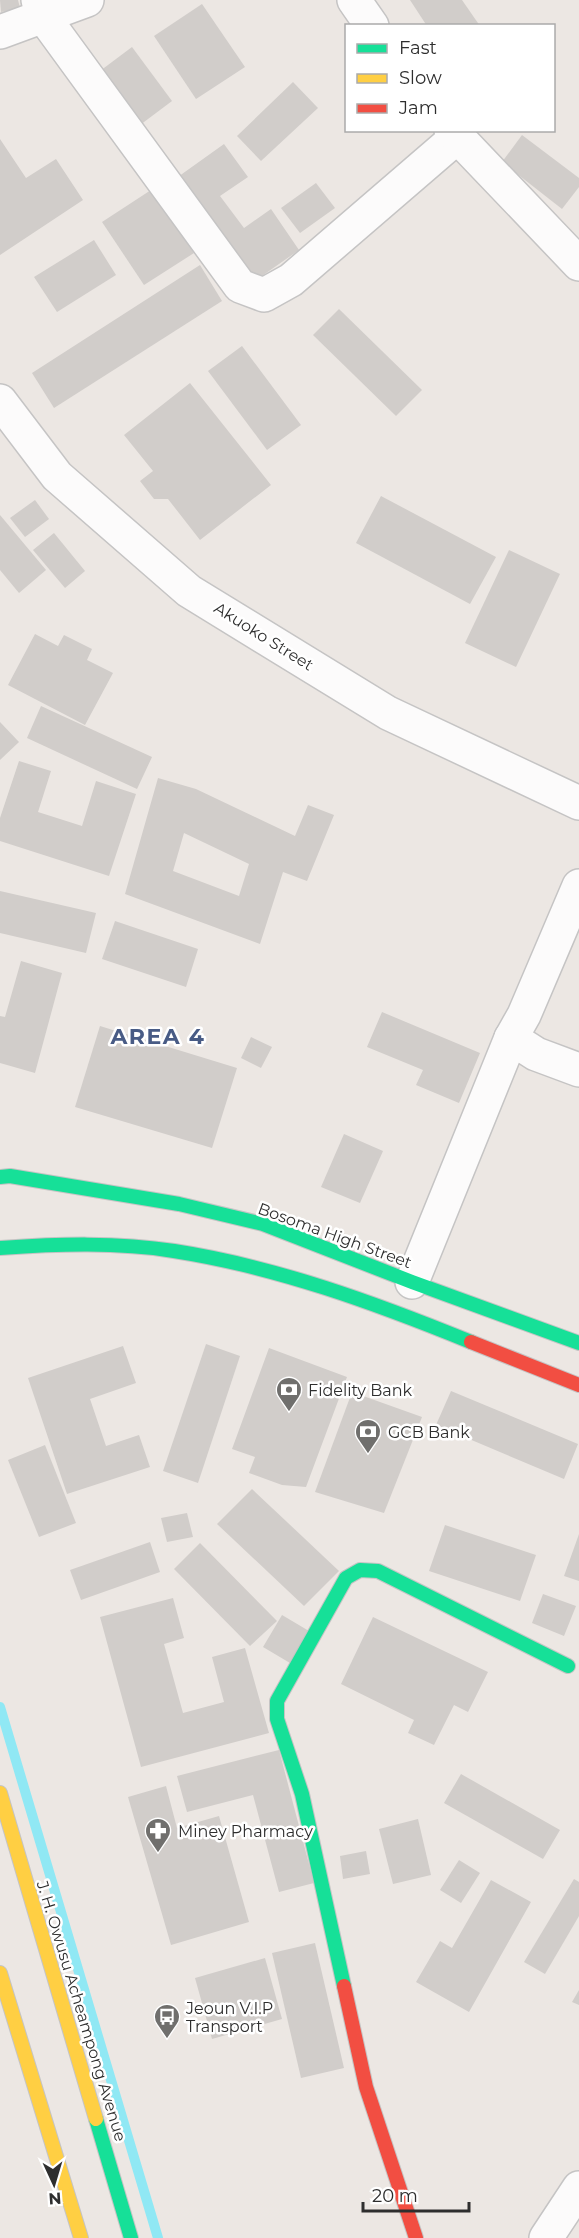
<svg xmlns="http://www.w3.org/2000/svg" width="579" height="2238" viewBox="0 0 579 2238" font-family="Montserrat,sans-serif">
	<style>
		.lines { fill: none; stroke-linecap: round; stroke-linejoin: round }
		.stream { stroke: #90e8f4; stroke-width: 10 }
		.building { fill: #d1cdca; fill-rule: evenodd }
		.street-casing { stroke: #c5c4c4; stroke-width: 36 }
		.fast-casing { stroke: #c5c4c4; stroke-width: 16 }
		.slow-casing { stroke: #c5c4c4; stroke-width: 16 }
		.jam-casing { stroke: #c5c4c4; stroke-width: 16 }
		.street { stroke: #fcfbfb; stroke-width: 33 }
		.fast { stroke: #16e098; stroke-width: 14 }
		.slow { stroke: #ffcf43; stroke-width: 14 }
		.jam { stroke: #f24e42; stroke-width: 14 }
		.labels { text-anchor: middle; stroke-width: 5; stroke-linejoin: round; paint-order: stroke }
		.street-label { font-size: 16px; fill: #2e2e2e; stroke: #fff }
		.poi-label { font-size: 16px; fill: #2e2e2e; stroke: #fff; text-anchor: start }
		.district-label { font-size: 22px; font-weight: bold; letter-spacing: 1.5px; fill: #485b85; stroke: #fff }
	</style>
	<rect width="100%" height="100%" fill="#ece7e3"/>
	<g class="lines">
		<polyline class="stream" points="0,1707 158,2238"/>
	</g>
	<g class="building">
		<polygon points="0,0 18,0 20,8 1,12"/>
		<polygon points="410,0 462,0 480,26 427,26"/>
		<polygon points="202,4 245,67 196,99 154,36"/>
		<polygon points="132,47 172,101 140,125 100,71"/>
		<polygon points="293,82 318,108 261,161 237,136"/>
		<polygon points="522,135 579,178 579,187 562,209 502,162"/>
		<polygon points="0,139 26,178 56,159 83,200 0,255"/>
		<polygon points="224,144 248,177 220,196 244,228 271,209 299,250 249,285 175,179"/>
		<polygon points="316,183 335,208 300,233 281,208"/>
		<polygon points="151,190 194,253 144,285 102,222"/>
		<polygon points="94,240 116,275 57,312 34,277"/>
		<polygon points="200,265 222,301 54,408 32,373"/>
		<polygon points="339,309 422,390 396,416 313,335"/>
		<polygon points="242,346 301,425 267,450 208,371"/>
		<polygon points="190,383 271,485 200,540 168,499 154,499 140,481 153,471 124,435"/>
		<polygon points="381,496 496,557 470,604 356,543"/>
		<polygon points="35,500 49,519 25,537 10,518"/>
		<polygon points="0,515 46,570 19,593 0,570"/>
		<polygon points="54,533 85,571 65,588 33,550"/>
		<polygon points="509,550 560,574 516,667 465,643"/>
		<polygon points="35,634 58,646 64,635 92,649 87,660 113,673 85,725 8,685"/>
		<polygon points="41,706 152,757 137,789 27,738"/>
		<polygon points="0,722 19,742 0,760"/>
		<polygon points="19,761 51,771 38,812 82,826 96,781 136,794 109,876 0,841 0,818"/>
		<path d="M158,778l38,11 99,47 13,-31 26,10 -27,66 -24,-9 -23,72 -135,-50zM184,833l65,31 -10,32 -66,-25z"/>
		<polygon points="0,891 96,913 86,953 0,933"/>
		<polygon points="115,921 198,949 186,987 102,959"/>
		<polygon points="21,961 62,973 35,1073 0,1063 0,1016 5,1017"/>
		<polygon points="382,1012 480,1053 459,1103 416,1085 423,1070 367,1047"/>
		<polygon points="100,1026 237,1068 212,1148 75,1107"/>
		<polygon points="251,1037 272,1047 261,1068 241,1058"/>
		<polygon points="344,1134 383,1151 360,1203 321,1187"/>
		<polygon points="206,1344 240,1356 198,1483 163,1471"/>
		<polygon points="123,1346 136,1383 90,1399 106,1446 139,1435 150,1467 67,1494 28,1378"/>
		<polygon points="269,1348 347,1377 306,1487 282,1485 249,1473 255,1457 232,1449"/>
		<polygon points="451,1391 578,1444 564,1479 436,1425"/>
		<polygon points="352,1392 422,1417 384,1513 315,1492"/>
		<polygon points="45,1445 76,1523 39,1537 8,1460"/>
		<polygon points="252,1489 339,1571 304,1606 217,1524"/>
		<polygon points="187,1513 193,1537 167,1542 161,1518"/>
		<polygon points="445,1525 536,1555 520,1601 429,1571"/>
		<polygon points="579,1534 579,1581 564,1576"/>
		<polygon points="150,1542 160,1572 81,1600 70,1570"/>
		<polygon points="200,1543 277,1621 250,1646 174,1569"/>
		<polygon points="543,1594 576,1606 564,1636 532,1623"/>
		<polygon points="173,1598 184,1638 164,1644 183,1713 224,1702 212,1657 245,1648 269,1733 141,1767 100,1617"/>
		<polygon points="282,1615 309,1631 290,1663 263,1647"/>
		<polygon points="373,1617 488,1672 468,1712 454,1705 434,1745 408,1733 414,1720 341,1684"/>
		<polygon points="279,1750 314,1883 279,1892 253,1795 187,1812 177,1776"/>
		<polygon points="461,1774 560,1830 543,1859 444,1803"/>
		<polygon points="166,1786 177,1828 219,1816 249,1922 171,1945 128,1797"/>
		<polygon points="418,1819 431,1875 393,1884 379,1829"/>
		<polygon points="366,1851 370,1874 343,1879 340,1856"/>
		<polygon points="459,1860 480,1873 461,1903 440,1890"/>
		<polygon points="574,1879 579,1882 579,1916 545,1974 524,1962"/>
		<polygon points="491,1880 531,1902 469,2012 416,1982 440,1941 452,1948"/>
		<polygon points="315,1943 344,2068 301,2078 272,1953"/>
		<polygon points="265,1958 282,2019 212,2039 195,1978"/>
		<polygon points="579,1990 579,2005 572,2002"/>
	</g>
	<g class="lines">
		<defs>
			<g id="street">
				<polyline points="38,0 43,16 240,286 264,295 291,280 457,137"/>
				<polyline points="354,0 372,26"/>
				<polyline points="0,32 87,0"/>
				<polyline points="451,130 579,264"/>
				<polyline points="0,401 57,476 189,591 388,713 579,803"/>
				<polyline points="511,1038 536,1054 579,1070"/>
				<polyline points="412,1282 511,1038 524,1015 579,886"/>
				<polyline points="546,2238 579,2188"/>
			</g>
			<g id="fast">
				<polyline points="0,1177 10,1176 179,1204 263,1224 412,1282 579,1343"/>
				<path d="M0,1248c58,-4 117,-6 174,3 103,16 201,52 297,91"/>
				<polyline points="344,1986 302,1794 277,1719 277,1701 346,1578 360,1570 378,1571 568,1666"/>
				<polyline points="96,2119 131,2238"/>
			</g>
			<g id="slow">
				<polyline points="0,1793 96,2119"/>
				<polyline points="0,1973 81,2238"/>
			</g>
			<g id="jam">
				<polyline points="471,1342 579,1385"/>
				<polyline points="344,1986 366,2087 416,2238"/>
			</g>
		</defs>
		<use href="#street" class="street-casing"/>
		<use href="#fast" class="fast-casing"/>
		<use href="#slow" class="slow-casing"/>
		<use href="#jam" class="jam-casing"/>
		<use href="#street" class="street"/>
		<use href="#fast" class="fast"/>
		<use href="#slow" class="slow"/>
		<use href="#jam" class="jam"/>
	</g>
	<defs>
		<symbol id="bank-pin" viewBox="-11 -11 22 30"><path d="M0 17L-7.5 6A9.5 9.5 0 1 1 7.5 6Z" fill="#706f6d" stroke="#fff"/><path d="M-6-4H6V4H-6ZM0-2.3a2.3 2.3 0 1 0 0 4.6a2.3 2.3 0 1 0 0-4.6Z" fill="#fff"/></symbol>
		<symbol id="pharmacy-pin" viewBox="-11 -11 22 30"><path d="M0 17L-7.5 6A9.5 9.5 0 1 1 7.5 6Z" fill="#706f6d" stroke="#fff"/><path d="M-2-6h4v4h4v4h-4v4h-4v-4h-4v-4h4Z" fill="#fff"/></symbol>
		<symbol id="bus-pin" viewBox="-11 -11 22 30"><path d="M0 17L-7.5 6A9.5 9.5 0 1 1 7.5 6Z" fill="#706f6d" stroke="#fff"/><path d="M-5-6H5V4H4V6H2V4H-2V6H-4V4H-5ZM-3.5-4V0h7V-4ZM-3.5 1.2v1.5H-2V1.2ZM2 1.2v1.5H3.5V1.2Z" fill="#fff"/></symbol>
	</defs>
	<g fill-rule="evenodd">
		<use href="#bank-pin" x="274" y="1375" width="30" height="40"/>
		<use href="#bank-pin" x="353" y="1417" width="30" height="40"/>
		<use href="#pharmacy-pin" x="143" y="1816" width="30" height="40"/>
		<use href="#bus-pin" x="152" y="2002" width="30" height="40"/>
	</g>
	<g class="labels">
		<g class="street-label">
			<text transform="translate(264 636) rotate(32)" y="6">Akuoko Street</text>
			<text transform="translate(335 1235) rotate(20)" y="6">Bosoma High Street</text>
			<text transform="translate(82 2011) rotate(73)" y="6">J. H. Owusu Acheampong Avenue</text>
		</g>
		<g class="poi-label">
			<text x="308" y="1396">Fidelity Bank</text>
			<text x="388" y="1438">GCB Bank</text>
			<text x="178" y="1837">Miney Pharmacy</text>
			<text x="186" y="2014">Jeoun V.I.P<tspan x="186" dy="18">Transport</tspan></text>
		</g>
		<g class="district-label">
			<text x="158" y="1044">AREA 4</text>
		</g>
	</g>
	<rect x="345" y="24" width="210" height="108" fill="#ffffff" stroke="#ababab" stroke-width="1.5"/>
	<rect x="357" y="44" width="30" height="9" fill="#16e098" stroke="#ababab" stroke-width="1.5"/>
	<text x="399" y="54" font-size="18" fill="#2e2e2e">Fast</text>
	<rect x="357" y="74" width="30" height="9" fill="#ffcf43" stroke="#ababab" stroke-width="1.5"/>
	<text x="399" y="84" font-size="18" fill="#2e2e2e">Slow</text>
	<rect x="357" y="104" width="30" height="9" fill="#f24e42" stroke="#ababab" stroke-width="1.5"/>
	<text x="399" y="114" font-size="18" fill="#2e2e2e">Jam</text>
	<g transform="translate(54 2184) rotate(176)" stroke="#ffffff" stroke-width="4.5" paint-order="stroke">
	<path d="M0-4.5L10 22L0 15L-10 22Z" fill="#2e2e2e"/>
	<text y="-9" font-size="16" font-weight="bold" text-anchor="middle" fill="#2e2e2e">N</text>
	</g>
	<path d="M363 2202v9h106v-9" fill="none" stroke="#2e2e2e" stroke-width="3"/>
	<text x="372" y="2202" font-size="18" fill="#2e2e2e" stroke="#ffffff" stroke-width="4.5" paint-order="stroke">20 m</text>
</svg>
